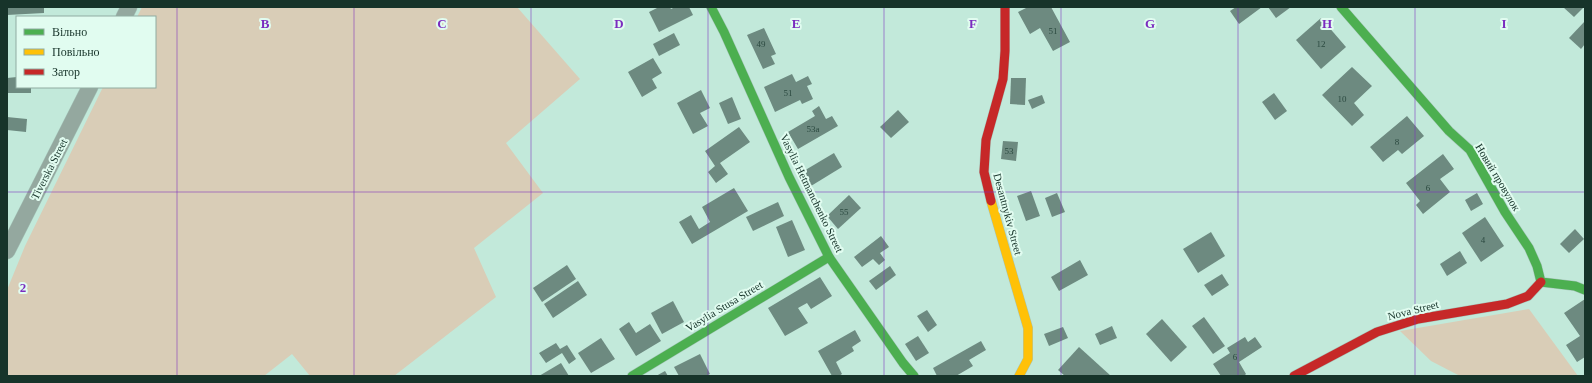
<svg xmlns="http://www.w3.org/2000/svg" width="1592" height="383" viewBox="0 0 1592 383" font-family="Georgia,serif">
	<style>
		.green { fill: #d9cdb7 }
		.building { fill: #6d8a80 }
		.lines { fill: none; stroke-linecap: round; stroke-linejoin: round }
		.street-casing { stroke: #a6c5ba; stroke-width: 17 }
		.fast-casing { stroke: #a6c5ba; stroke-width: 10 }
		.slow-casing { stroke: #a6c5ba; stroke-width: 10 }
		.jam-casing { stroke: #a6c5ba; stroke-width: 10 }
		.street { stroke: #94a89f; stroke-width: 16 }
		.fast { stroke: #4caf50; stroke-width: 9 }
		.slow { stroke: #ffc107; stroke-width: 9 }
		.jam { stroke: #c62828; stroke-width: 9 }
		.grid { fill: none; stroke: #7b2cbf; stroke-width: 1; stroke-opacity: 0.55 }
		.labels { text-anchor: middle; stroke-width: 4; stroke-linejoin: round; paint-order: stroke }
		.number-label { font-size: 9px; fill: #2c4a40 }
		.street-label { font-size: 11px; fill: #17342a; stroke: #e1fcf0 }
		.grid-label { font-size: 13px; text-anchor: middle; font-weight: bold; fill: #7b2cbf; stroke: #e1fcf0; stroke-width: 4; stroke-linejoin: round; paint-order: stroke }
	</style>
	<rect width="100%" height="100%" fill="#c2e9da"/>
	<g class="green">
		<polygon points="142,7 517,7 580,79 506,143 543,193 474,248 496,297 394,376 310,376 292,354 264,376 7,376 7,290 25,246 103,87 155,87 155,17 137,17"/>
		<polygon points="1529,309 1578,376 1460,376 1431,361 1400,331"/>
	</g>
	<g class="building">
		<polygon points="7,7 44,7 44,13 7,15"/>
		<polygon points="659,7 670,7 671,9 675,7 689,7 693,15 659,32 649,12"/>
		<polygon points="1028,7 1051,7 1070,42 1053,51 1040,28 1030,34 1018,12"/>
		<polygon points="1236,7 1262,7 1239,24 1230,11"/>
		<polygon points="1268,7 1291,7 1276,18"/>
		<polygon points="1563,7 1584,7 1574,17"/>
		<polygon points="1321,18 1346,47 1321,69 1296,40"/>
		<polygon points="1585,21 1585,44 1581,49 1569,38"/>
		<polygon points="764,28 776,54 771,56 775,64 763,69 747,35"/>
		<polygon points="674,33 680,45 659,56 653,44"/>
		<polygon points="653,58 662,73 652,79 657,88 642,97 628,72"/>
		<polygon points="1352,67 1372,86 1354,103 1364,115 1352,126 1322,95"/>
		<polygon points="792,74 796,82 808,76 812,84 807,86 813,99 802,104 800,100 775,112 764,87"/>
		<polygon points="17,77 17,87 31,87 31,93 7,93 7,78"/>
		<polygon points="1011,78 1026,78 1025,105 1010,104"/>
		<polygon points="701,90 710,108 700,113 708,126 693,134 677,103"/>
		<polygon points="1274,93 1287,111 1275,120 1262,102"/>
		<polygon points="1042,95 1045,103 1032,109 1028,100"/>
		<polygon points="732,97 741,119 728,124 719,103"/>
		<polygon points="819,106 826,119 832,116 838,126 798,149 788,132 815,116 812,111"/>
		<polygon points="898,110 909,122 891,138 880,127"/>
		<polygon points="1407,116 1424,136 1402,154 1398,150 1383,162 1370,147"/>
		<polygon points="7,117 27,119 26,132 7,130"/>
		<polygon points="739,127 750,142 720,163 728,174 716,183 708,172 715,166 705,151"/>
		<polygon points="1003,141 1018,142 1016,161 1001,159"/>
		<polygon points="834,153 842,167 811,186 802,172"/>
		<polygon points="1443,154 1454,169 1440,179 1450,192 1423,214 1416,205 1420,201 1406,183"/>
		<polygon points="734,188 748,211 692,244 679,222 691,215 699,229 710,222 702,207"/>
		<polygon points="1031,191 1040,216 1026,221 1017,196"/>
		<polygon points="1057,193 1065,212 1052,217 1045,198"/>
		<polygon points="1477,193 1483,204 1471,211 1465,200"/>
		<polygon points="849,195 861,208 838,229 827,216"/>
		<polygon points="778,202 784,216 753,231 746,217"/>
		<polygon points="1485,217 1504,246 1481,262 1462,233"/>
		<polygon points="792,220 805,250 788,257 776,227"/>
		<polygon points="1575,229 1584,239 1569,253 1560,244"/>
		<polygon points="1211,232 1225,256 1198,273 1183,249"/>
		<polygon points="881,236 889,247 880,253 885,260 879,265 873,259 862,267 854,257"/>
		<polygon points="1460,251 1467,263 1447,276 1440,264"/>
		<polygon points="1080,260 1088,275 1059,291 1051,277"/>
		<polygon points="567,265 576,279 542,302 533,288"/>
		<polygon points="890,266 896,275 876,290 869,281"/>
		<polygon points="1222,274 1229,285 1212,296 1204,285"/>
		<polygon points="820,277 832,296 811,309 807,303 798,308 808,323 785,336 768,308"/>
		<polygon points="578,281 587,295 553,318 544,304"/>
		<polygon points="1585,299 1585,357 1577,362 1566,345 1580,336 1564,313"/>
		<polygon points="673,301 684,322 662,334 651,313"/>
		<polygon points="927,310 937,325 928,332 917,316"/>
		<polygon points="1204,317 1225,346 1213,354 1192,326"/>
		<polygon points="1162,319 1187,347 1171,362 1146,334"/>
		<polygon points="629,322 636,333 650,324 661,341 636,356 619,329"/>
		<polygon points="1112,326 1117,338 1100,345 1095,334"/>
		<polygon points="1063,327 1068,338 1049,346 1044,334"/>
		<polygon points="855,330 861,341 852,347 854,351 836,362 842,374 839,376 832,376 818,351"/>
		<polygon points="918,336 929,353 916,361 905,344"/>
		<polygon points="1245,337 1248,342 1255,337 1262,347 1239,362 1246,374 1244,376 1221,376 1213,364 1230,353 1227,348"/>
		<polygon points="601,338 615,359 591,373 578,353"/>
		<polygon points="981,341 986,350 969,360 973,366 956,376 937,376 933,368"/>
		<polygon points="556,343 560,349 567,345 576,359 569,364 562,353 546,363 539,353"/>
		<polygon points="1079,347 1111,376 1065,376 1058,370"/>
		<polygon points="700,354 710,374 706,376 679,376 674,367"/>
		<polygon points="561,363 569,376 539,376"/>
		<polygon points="665,371 668,376 656,376"/>
	</g>
	<g class="lines">
		<defs>
			<g id="street">
				<polyline points="124,17 129,7"/>
				<polyline points="7,251 90,87"/>
			</g>
			<g id="fast">
				<polyline points="711,7 724,32 789,177 829,257 903,363 914,376"/>
				<polyline points="1341,7 1449,131 1470,150 1505,212 1529,248 1537,266 1541,282 1575,286 1585,290"/>
				<polyline points="632,376 829,257"/>
			</g>
			<polyline id="slow" points="991,201 1028,328 1028,359 1019,376"/>
			<g id="jam">
				<polyline points="991,201 984,172 986,140 1003,79 1005,51 1005,7"/>
				<polyline points="1294,376 1377,332 1418,319 1507,304 1528,296 1541,282"/>
			</g>
		</defs>
		<use href="#street" class="street-casing"/>
		<use href="#fast" class="fast-casing"/>
		<use href="#slow" class="slow-casing"/>
		<use href="#jam" class="jam-casing"/>
		<use href="#street" class="street"/>
		<use href="#fast" class="fast"/>
		<use href="#slow" class="slow"/>
		<use href="#jam" class="jam"/>
	</g>
	<path class="grid" d="M177,7v369M354,7v369M531,7v369M708,7v369M884,7v369M1061,7v369M1238,7v369M1415,7v369M7,192h1578"/>
	<g class="labels">
		<g class="number-label">
			<text x="1053" y="34">51</text>
			<text x="761" y="47">49</text>
			<text x="1321" y="47">12</text>
			<text x="788" y="96">51</text>
			<text x="1342" y="102">10</text>
			<text x="813" y="132">53а</text>
			<text x="1397" y="145">8</text>
			<text x="1009" y="154">53</text>
			<text x="1428" y="191">6</text>
			<text x="844" y="215">55</text>
			<text x="1483" y="243">4</text>
			<text x="1235" y="360">6</text>
		</g>
		<g class="street-label">
			<text transform="translate(49 169) rotate(-63)" y="4">Tiverska Street</text>
			<text transform="translate(1498 177) rotate(59)" y="4">Новий провулок</text>
			<text transform="translate(812 193) rotate(64)" y="4">Vasylia Hetmanchenko Street</text>
			<text transform="translate(1008 214) rotate(75)" y="4">Desantnykiv Street</text>
			<text transform="translate(724 306) rotate(-31)" y="4">Vasylia Stusa Street</text>
			<text transform="translate(1413 310) rotate(-14)" y="4">Nova Street</text>
		</g>
	</g>
	<g class="grid-label">
		<text x="265" y="28">B</text>
		<text x="442" y="28">C</text>
		<text x="619" y="28">D</text>
		<text x="796" y="28">E</text>
		<text x="973" y="28">F</text>
		<text x="1150" y="28">G</text>
		<text x="1327" y="28">H</text>
		<text x="1504" y="28">I</text>
		<text x="23" y="292">2</text>
	</g>
	<rect width="1592" height="383" fill="none" stroke="#17342a" stroke-width="16"/>
	<rect x="16" y="16" width="140" height="72" fill="#e1fcf0" stroke="#90aca1"/>
	<rect x="24" y="29" width="20" height="6" fill="#4caf50" stroke="#90aca1"/>
	<text x="52" y="36" font-size="12" fill="#17342a">Вільно</text>
	<rect x="24" y="49" width="20" height="6" fill="#ffc107" stroke="#90aca1"/>
	<text x="52" y="56" font-size="12" fill="#17342a">Повільно</text>
	<rect x="24" y="69" width="20" height="6" fill="#c62828" stroke="#90aca1"/>
	<text x="52" y="76" font-size="12" fill="#17342a">Затор</text>
</svg>
